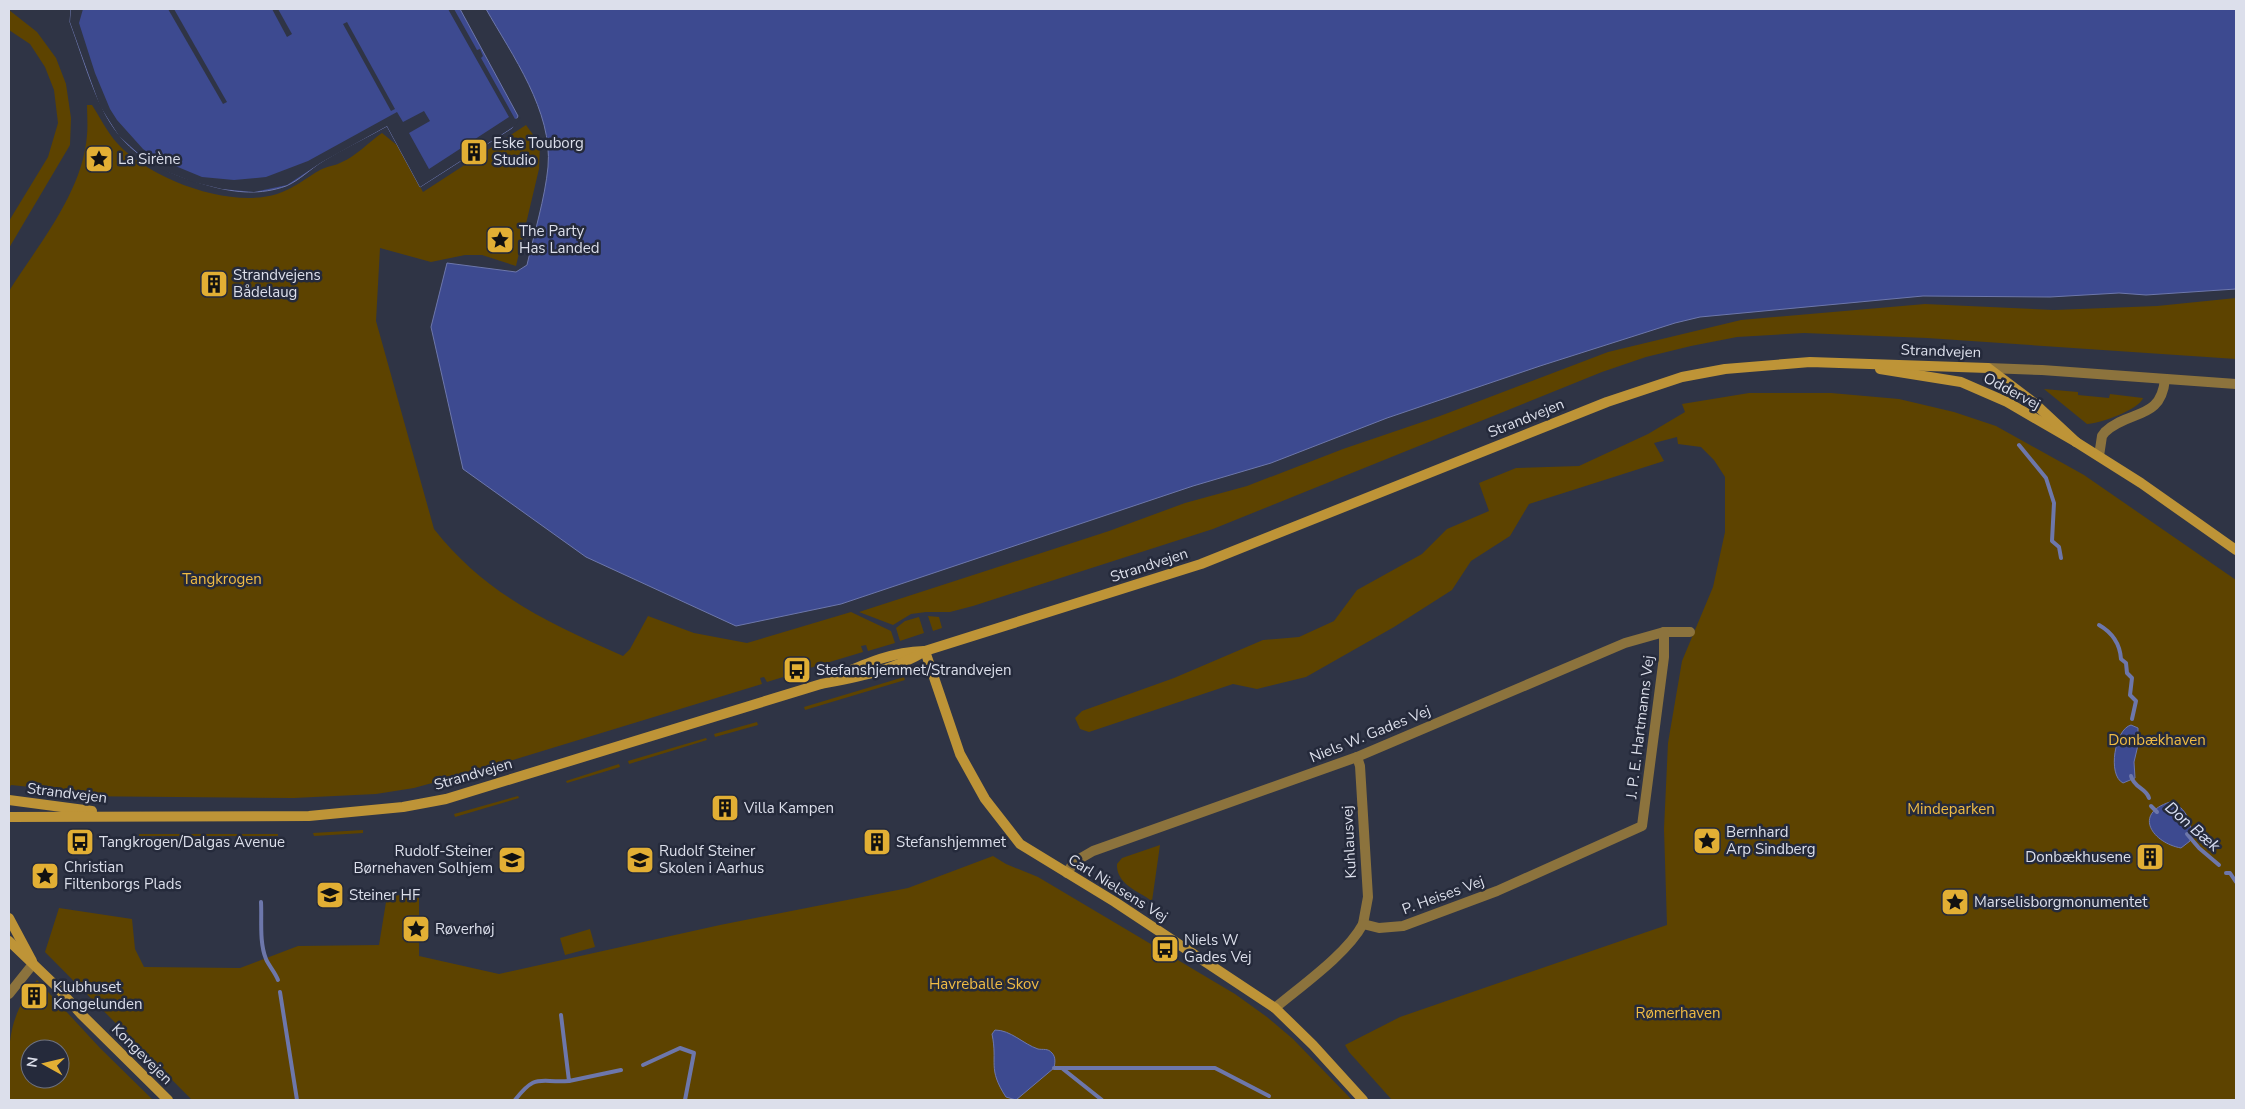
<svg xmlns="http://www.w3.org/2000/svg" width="2245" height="1109" viewBox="0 0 2245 1109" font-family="'Nunito Sans',sans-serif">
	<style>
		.green { fill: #5d4300; fill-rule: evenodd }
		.water { fill: #3d4a90; stroke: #6d77ab }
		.pier { fill: #2f3445 }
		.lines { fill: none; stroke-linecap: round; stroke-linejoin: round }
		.stream { stroke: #6d77ab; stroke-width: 4 }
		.street { stroke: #8c733d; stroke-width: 10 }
		.secondary { stroke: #be9437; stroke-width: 10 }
		.labels { text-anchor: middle; stroke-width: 5; stroke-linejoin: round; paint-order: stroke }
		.poi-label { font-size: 15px; fill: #dcdfeb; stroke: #252a3b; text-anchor: start }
		.street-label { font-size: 15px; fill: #dcdfeb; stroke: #252a3b }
		.park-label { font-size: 15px; fill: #f1bc44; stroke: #252a3b }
		.water-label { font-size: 16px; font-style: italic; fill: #dae0f4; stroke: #252a3b }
	</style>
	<rect width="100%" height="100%" fill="#2f3445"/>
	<g class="green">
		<polygon points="9,10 37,32 56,58 66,84 71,118 70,145 9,248 9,221 48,157 58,123 54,90 45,67 30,44 9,30"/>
		<path d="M87,105h5c8,12 15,27 25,38 32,36 113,66 160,51 16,-5 29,-16 43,-24 7,-4 15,-4 22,-8 14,-6 27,-20 40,-29l16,13 25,46 103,-67 14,19 -1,25 -23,97 -34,-11h-17l-34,7 -51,-14 -4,73 58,208c52,66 115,94 189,127l7,-7 18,-33 46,17 53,10 104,-31 40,19 4,12 -27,8 -2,-6 -5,1 2,6 -60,18 -2,-5 -10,3 2,6 -26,8 -3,-5 -4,1 2,6 -272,83 -76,21 -38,6 -82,4 -227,-2 -27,-2v-6l-29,-3 -2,4v-498c29,-46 74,-99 78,-156 1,-10 0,-20 0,-30z"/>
		<polygon points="2236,298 2236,359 1927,338 1804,333 1737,337 1691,346 1646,357 1602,372 1213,529 973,606 950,612 926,612 911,614 893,625 859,612 1109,531 1185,503 1247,486 1343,449 1440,416 1608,352 1741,320 1925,304 2054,310 2157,306"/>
		<path d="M2044,389l34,3v3l31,3 1,-4 33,4c-3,11 -44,26 -56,26z"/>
		<polygon points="1749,393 1831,393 1899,399 1954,412 1996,426 2084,475 2236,580 2236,1100 1392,1100 1349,1052 1345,1045 1400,1017 1667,925 1664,829 1668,743 1682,661 1713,587 1725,532 1725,477 1714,460 1701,447 1678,444 1677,437 1654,443 1664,461 1529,504 1510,536 1471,561 1452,590 1394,627 1306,677 1257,689 1233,684 1089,732 1080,729 1075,718 1082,711 1174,678 1263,640 1299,637 1334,621 1357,590 1422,554 1447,529 1489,511 1479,483 1516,468 1579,466 1648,434 1685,412 1682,404"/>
		<polygon points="928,616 939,617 942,628 933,631"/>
		<polygon points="919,617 924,633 900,641 896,628 905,621"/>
		<polygon points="904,677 905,680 805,710 804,707"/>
		<polygon points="757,722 758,725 715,737 714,734"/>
		<polygon points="706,738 707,740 629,764 628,761"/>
		<polygon points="619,764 620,767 567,783 566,781"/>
		<polygon points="518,796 519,798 455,817 454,814"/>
		<polygon points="363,830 363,833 314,836 313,833"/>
		<rect x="139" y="834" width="139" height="2"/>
		<path d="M1160,845l-8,56c-14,-10 -36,-17 -35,-37l5,-6z"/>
		<polygon points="993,856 1006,864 1038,877 1235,994 1267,1017 1293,1039 1352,1100 192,1100 45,952 59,908 132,919 135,949 144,967 240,968 298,946 379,945 387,896 419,894 419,956 499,974 720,925 908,888"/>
		<polygon points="590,929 595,947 565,955 560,938"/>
		<path d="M37,980l63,68 53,52h-144c0,-50 -5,-78 28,-120zM30,1049h30v30h-30z"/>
	</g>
	<g class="water">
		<path d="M71,9h389l58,107 -6,12 -92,59 -33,-61c-21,12 -43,22 -64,35 -13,8 -23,19 -37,25 -25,9 -50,7 -75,0 -104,-28 -108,-72 -141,-164z"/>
		<path d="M486,9h1750v280l-90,6 -27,-2 -69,4 -127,-1 -223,21 -25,6 -135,43 -153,52 -116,45 -78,23 -352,118 -105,22 -150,-69 -123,-88 -32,-142 16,-64 69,9 11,-7c7,-31 18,-67 21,-98 5,-56 -36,-112 -62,-158z"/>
		<path d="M2131,725l7,3v17l-4,17 1,16 -12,5c-16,-8 -8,-54 8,-58z"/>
		<path d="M2170,802c15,3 25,24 20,39l-9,7c-28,-5 -49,-34 -11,-46z"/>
		<path d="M995,1030c16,0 28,14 43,19 5,1 10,-1 14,4 4,4 3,10 2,15l-38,32 -10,-3c-19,-29 -8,-34 -14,-63z"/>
	</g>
	<g class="pier">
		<polygon points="71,9 83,9 79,23 95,73 110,109 117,120 143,149 156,158 202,177 234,180 266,177 308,161 397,112 403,122 424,111 430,121 409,133 429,169 509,117 448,9 454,9 477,50 480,49 483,56 481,58 515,119 521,117 516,125 420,187 387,126 322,162 287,185 254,192 222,189 193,182 160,169 147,161 119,136 100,106 70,22"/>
		<polygon points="168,9 174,9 227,102 223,104"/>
		<polygon points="272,9 278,9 292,34 287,37"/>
		<polygon points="347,22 395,109 391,111 343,24"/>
	</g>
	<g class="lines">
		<g class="stream">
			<polyline points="2019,445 2046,478 2054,503 2052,541 2059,547 2061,558"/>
			<path d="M2099,625c14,8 21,19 22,34l5,4 1,10 5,5 -2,17 6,6 -4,18"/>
			<path d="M2131,776c3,12 15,12 18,22"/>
			<polyline points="2151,806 2157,812"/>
			<polyline points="2187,834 2199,848 2219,865"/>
			<polyline points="2226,873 2230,873 2236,882"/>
			<path d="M261,902c1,17 -2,40 5,57 3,7 9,13 12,21"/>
			<polyline points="280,992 297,1100"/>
			<polyline points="561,1015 569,1081 621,1070"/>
			<polyline points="643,1065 680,1048 694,1053 685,1100"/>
			<polyline points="1054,1068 1215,1068 1269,1096"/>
			<polyline points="1063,1069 1102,1100"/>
			<path d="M515,1100c21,-27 23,-17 54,-19"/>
		</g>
		<g class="street">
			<polyline points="1988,368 2042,370 2236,384"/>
			<path d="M2099,456l3,-20 3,-4c25,-23 56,-11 60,-53"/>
			<polyline points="1357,757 1360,766 1368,897 1363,924"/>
			<polyline points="1067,873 1074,862 1093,851 1357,757 1625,643 1664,632 1690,632"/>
			<polyline points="9,994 33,964"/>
			<path d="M1275,1008c26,-22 72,-54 88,-84l16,4 24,-2 94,-35 145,-65 22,-169v-25"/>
		</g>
		<g class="secondary">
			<polyline points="1880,369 1961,382 2007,402 2076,442 2141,483 2236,550"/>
			<polyline points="925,651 960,754 985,799 1020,844 1115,902 1275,1008 1313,1045 1363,1100"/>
			<path d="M835,677c30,-13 56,-25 89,-26"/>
			<polyline points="9,800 92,811"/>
			<path d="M9,817l300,-1 94,-9 43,-8 375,-115c36,-7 72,-13 104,-33l276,-87 406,-162 75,-25 43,-8 85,-7 178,6 45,34 43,40"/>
			<polyline points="9,918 32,961"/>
			<polyline points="9,941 55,985 81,1014 168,1100"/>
		</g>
	</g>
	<defs>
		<symbol id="building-square" viewBox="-11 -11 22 22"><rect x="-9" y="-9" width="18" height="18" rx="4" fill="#e2af34" stroke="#252a3b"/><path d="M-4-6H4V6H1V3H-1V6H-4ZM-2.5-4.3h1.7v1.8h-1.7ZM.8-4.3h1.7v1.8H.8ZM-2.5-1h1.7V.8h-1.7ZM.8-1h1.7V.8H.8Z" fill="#111"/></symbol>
		<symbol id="sight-square" viewBox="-11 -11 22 22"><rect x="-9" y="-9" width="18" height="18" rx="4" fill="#e2af34" stroke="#252a3b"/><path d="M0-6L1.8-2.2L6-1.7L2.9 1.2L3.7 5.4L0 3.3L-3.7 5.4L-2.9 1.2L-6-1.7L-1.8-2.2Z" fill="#111"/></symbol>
		<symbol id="bus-square" viewBox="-11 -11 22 22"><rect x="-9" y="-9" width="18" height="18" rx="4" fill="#e2af34" stroke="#252a3b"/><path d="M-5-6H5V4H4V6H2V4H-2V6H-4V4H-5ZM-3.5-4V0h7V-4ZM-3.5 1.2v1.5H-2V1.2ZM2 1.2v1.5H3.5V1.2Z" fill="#111"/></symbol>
		<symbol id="school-square" viewBox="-11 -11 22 22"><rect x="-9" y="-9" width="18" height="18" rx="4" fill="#e2af34" stroke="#252a3b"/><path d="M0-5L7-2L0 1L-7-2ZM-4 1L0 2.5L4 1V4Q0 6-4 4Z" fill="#111"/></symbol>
	</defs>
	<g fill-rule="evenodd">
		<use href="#building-square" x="458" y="136" width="32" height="32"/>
		<use href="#sight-square" x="83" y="143" width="32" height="32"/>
		<use href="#sight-square" x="484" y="224" width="32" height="32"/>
		<use href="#building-square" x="198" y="268" width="32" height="32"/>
		<use href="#bus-square" x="781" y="654" width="32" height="32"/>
		<use href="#building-square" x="709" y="792" width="32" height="32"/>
		<use href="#sight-square" x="1691" y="825" width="32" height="32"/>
		<use href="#bus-square" x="64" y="826" width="32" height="32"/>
		<use href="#building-square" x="861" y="826" width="32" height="32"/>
		<use href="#building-square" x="2134" y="841" width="32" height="32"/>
		<use href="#school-square" x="496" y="844" width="32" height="32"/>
		<use href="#school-square" x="624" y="844" width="32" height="32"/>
		<use href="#sight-square" x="29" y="860" width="32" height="32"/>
		<use href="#school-square" x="314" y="879" width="32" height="32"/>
		<use href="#sight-square" x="1939" y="886" width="32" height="32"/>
		<use href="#sight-square" x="400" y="913" width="32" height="32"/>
		<use href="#bus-square" x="1149" y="933" width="32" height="32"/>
		<use href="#building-square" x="18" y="980" width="32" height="32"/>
	</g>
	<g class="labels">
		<g class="poi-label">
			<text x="493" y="148">Eske Touborg<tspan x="493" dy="17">Studio</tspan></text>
			<text x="118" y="164">La Sirène</text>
			<text x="519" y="236">The Party<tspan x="519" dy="17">Has Landed</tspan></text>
			<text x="233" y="280">Strandvejens<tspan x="233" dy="17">Bådelaug</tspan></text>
			<text x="816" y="675">Stefanshjemmet/Strandvejen</text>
			<text x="744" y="813">Villa Kampen</text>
			<text x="1726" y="837">Bernhard<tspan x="1726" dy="17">Arp Sindberg</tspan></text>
			<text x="99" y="847">Tangkrogen/Dalgas Avenue</text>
			<text x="896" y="847">Stefanshjemmet</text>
			<text x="493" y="856" text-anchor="end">Rudolf-Steiner<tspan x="493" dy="17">Børnehaven Solhjem</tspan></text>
			<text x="659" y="856">Rudolf Steiner<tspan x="659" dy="17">Skolen i Aarhus</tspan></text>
			<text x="2131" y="862" text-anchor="end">Donbækhusene</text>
			<text x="64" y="872">Christian<tspan x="64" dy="17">Filtenborgs Plads</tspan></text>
			<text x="349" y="900">Steiner HF</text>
			<text x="1974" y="907">Marselisborgmonumentet</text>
			<text x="435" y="934">Røverhøj</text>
			<text x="1184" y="945">Niels W<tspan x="1184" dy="17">Gades Vej</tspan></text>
			<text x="53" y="992">Klubhuset<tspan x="53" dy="17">Kongelunden</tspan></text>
		</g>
		<g class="street-label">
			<text transform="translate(1941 351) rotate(2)" y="5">Strandvejen</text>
			<text transform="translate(2012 391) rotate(28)" y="5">Oddervej</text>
			<text transform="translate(1526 418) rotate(-22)" y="5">Strandvejen</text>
			<text transform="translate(1149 565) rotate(-18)" y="5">Strandvejen</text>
			<text transform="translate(1640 727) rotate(-83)" y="5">J. P. E. Hartmanns Vej</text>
			<text transform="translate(1370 734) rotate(-22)" y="5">Niels W. Gades Vej</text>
			<text transform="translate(473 774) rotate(-16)" y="5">Strandvejen</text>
			<text transform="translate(67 793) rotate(7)" y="5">Strandvejen</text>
			<text transform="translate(1349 842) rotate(-93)" y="5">Kuhlausvej</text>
			<text transform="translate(1118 888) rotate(32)" y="5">Carl Nielsens Vej</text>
			<text transform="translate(1443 895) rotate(-20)" y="5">P. Heises Vej</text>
			<text transform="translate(142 1054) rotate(45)" y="5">Kongevejen</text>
		</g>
		<g class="park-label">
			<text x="222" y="584">Tangkrogen</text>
			<text x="2157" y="745">Donbækhaven</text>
			<text x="1951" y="814">Mindeparken</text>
			<text x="984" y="989">Havreballe Skov</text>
			<text x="1678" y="1018">Rømerhaven</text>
		</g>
		<g class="water-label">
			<text transform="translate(2193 826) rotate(41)" y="6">Don Bæk</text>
		</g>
	</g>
	<rect width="2245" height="1109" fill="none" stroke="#dcdfeb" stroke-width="20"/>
	<g transform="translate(45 1064) rotate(278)"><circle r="24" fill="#252a3b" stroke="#6e7281"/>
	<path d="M0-4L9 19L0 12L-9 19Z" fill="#e2af34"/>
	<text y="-8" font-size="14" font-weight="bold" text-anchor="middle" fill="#dcdfeb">N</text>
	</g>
</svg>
